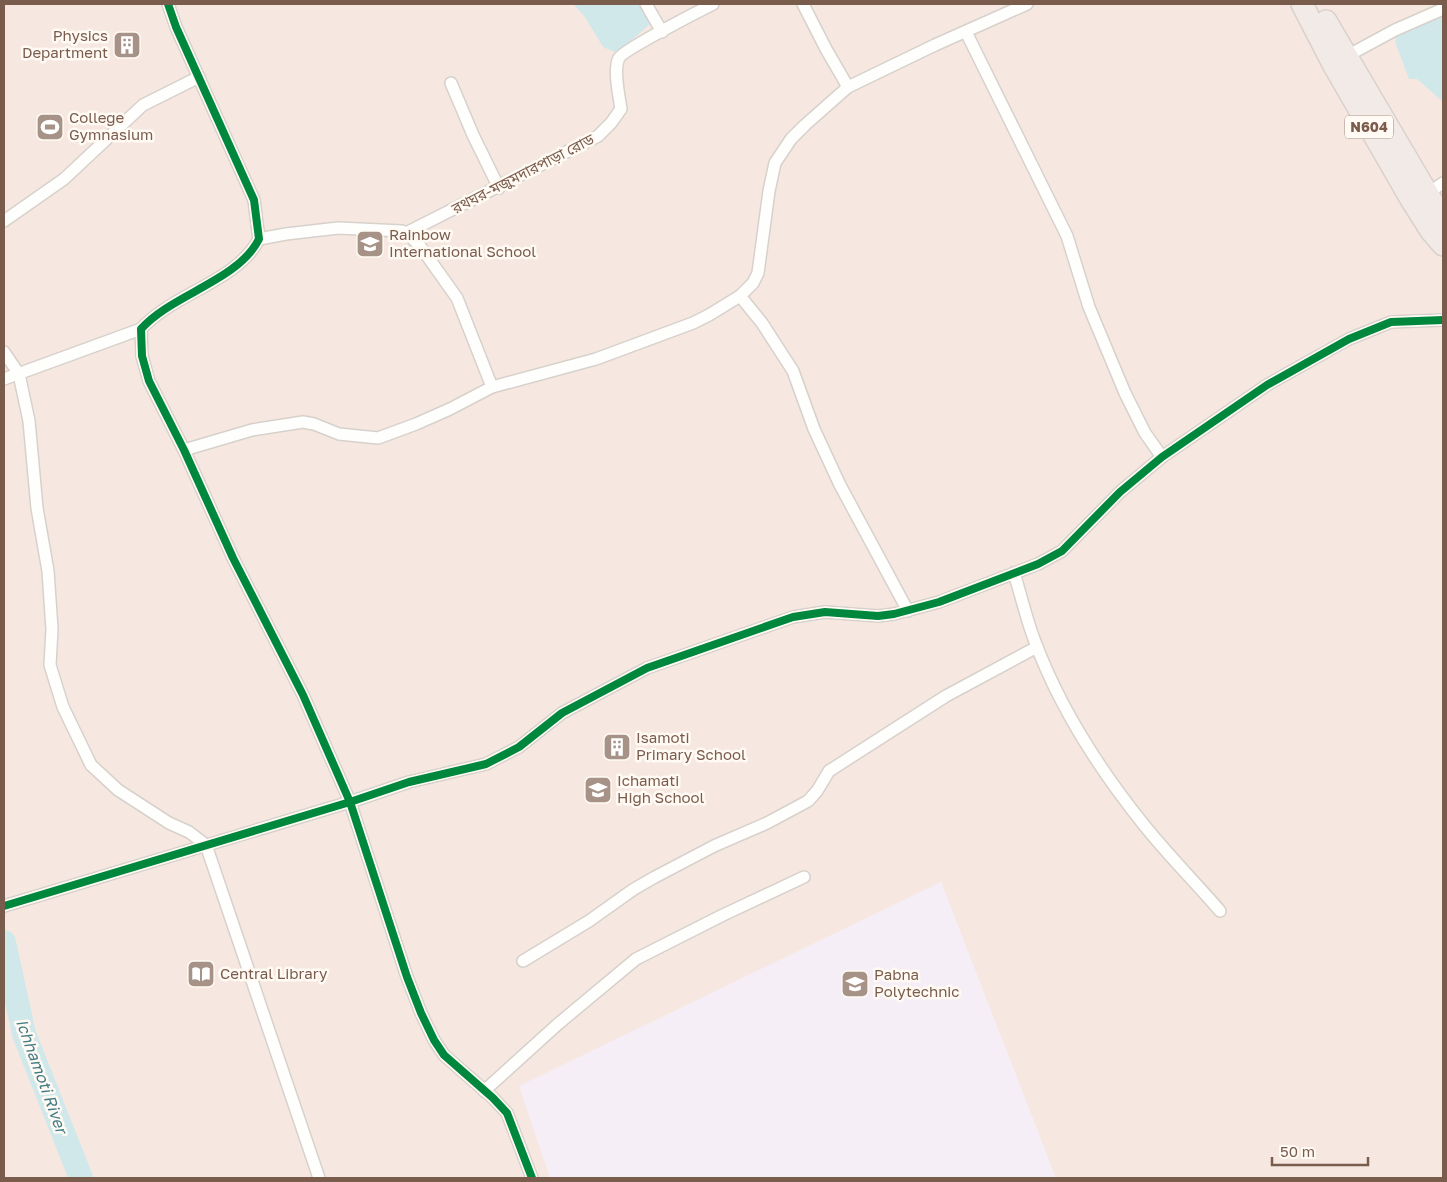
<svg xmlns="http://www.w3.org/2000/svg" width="1447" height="1182" viewBox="0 0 1447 1182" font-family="'Golos Text','Noto Sans Bengali',sans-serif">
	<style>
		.commercial { fill: #f6e8e1 }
		.education { fill: #f6eef6 }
		.water { fill: #d0e8ea }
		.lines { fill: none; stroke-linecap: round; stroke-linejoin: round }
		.river { stroke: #d0e8ea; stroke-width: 24 }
		.street-casing { stroke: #d7d1cb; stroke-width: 14 }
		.highway-casing { stroke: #dad1cc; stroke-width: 24 }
		.street { stroke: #fefefd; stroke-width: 11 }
		.highway { stroke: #f2eae7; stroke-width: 21 }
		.cycleway-casing { stroke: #fffaf3; stroke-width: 11 }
		.cycleway { stroke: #00873e; stroke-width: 8 }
		.labels { text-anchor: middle; stroke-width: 5; stroke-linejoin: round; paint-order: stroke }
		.shield { fill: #fffaf3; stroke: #a28b7f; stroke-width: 1 }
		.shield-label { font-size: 14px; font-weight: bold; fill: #7a5c4d }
		.poi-label { font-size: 15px; fill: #7a5c4d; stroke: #fffaf3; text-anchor: start }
		.street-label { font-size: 15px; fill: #7a5c4d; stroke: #fffaf3 }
		.water-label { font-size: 16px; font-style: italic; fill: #437c86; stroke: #fffaf3 }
	</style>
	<rect width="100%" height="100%" fill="#f9f5f0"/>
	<rect class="commercial" x="4" y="4" width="1439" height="1174"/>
	<polygon class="education" points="941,882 1056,1178 550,1178 519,1086"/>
	<g class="water">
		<polygon points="573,4 645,4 652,17 650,24 617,53 603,47 585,17"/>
		<polygon points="1443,14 1443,102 1417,79 1409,79 1395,42 1396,37"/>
	</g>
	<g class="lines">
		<polyline class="river" points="4,942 24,1034 81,1178"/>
		<defs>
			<g id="street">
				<path d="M168,4l8,23 78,173 5,39c-21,42 -87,55 -118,90l1,27 7,25 35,69 49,108 70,137 47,107 57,175 14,36 13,27 10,15 49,43 14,15 25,65"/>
				<polyline points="646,4 662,32"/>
				<polyline points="803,4 826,49 848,87"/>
				<polyline points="966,32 1067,236 1089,307 1125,393 1145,433 1162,457"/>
				<polyline points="1347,56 1395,30 1443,9"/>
				<polyline points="451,83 473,135 499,188"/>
				<polyline points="1428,193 1443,183"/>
				<polyline points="4,221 64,179 143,105 199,77"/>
				<path d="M406,233l192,-97 13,-13 10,-14c-2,-13 -8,-40 -2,-51 4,-8 80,-47 94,-54"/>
				<polyline points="259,239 286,234 338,228 402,231 409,235 420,246 457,298 492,387"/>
				<polyline points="740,296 762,323 793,371 814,429 840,485 908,611"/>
				<polyline points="4,352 19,374 29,421 37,508 48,571 52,629 50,665 63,707 91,765 118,790 169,823 189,832 206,845 319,1178"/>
				<polyline points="4,379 141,329"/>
				<polyline points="184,450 252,430 303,422 314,424 339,434 378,438 416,424 450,409 492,387 596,359 693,323 709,315 740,296 753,283 758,273 769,191 775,163 791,139 805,125 848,87 935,45 1027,4"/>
				<path d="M1014,573c7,22 12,45 20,66 25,68 65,130 110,186 24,30 51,57 76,86"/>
				<polyline points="4,906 350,802 409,782 486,764 519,747 562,713 647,668 793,617 825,612 878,616 894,614 939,602 1038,564 1062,551 1120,492 1162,457 1267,385 1349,339 1391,322 1443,320"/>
				<polyline points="523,961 589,921 634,889 655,877 714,846 767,823 808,801 817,791 829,771 946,696 1037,647"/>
				<polyline points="484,1091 558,1024 636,959 723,915 804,877"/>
			</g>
			<g id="highway">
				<polyline points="1302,4 1333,64 1412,201 1431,231 1443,245"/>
				<polyline points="1326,21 1443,220"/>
			</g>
		</defs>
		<use href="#street" class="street-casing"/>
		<use href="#highway" class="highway-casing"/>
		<use href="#street" class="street"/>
		<use href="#highway" class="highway"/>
		<defs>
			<g id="cycleway">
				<path d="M168,4l8,23 78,173 5,39c-21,42 -87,55 -118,90l1,27 7,25 35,69 49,108 70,137 47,107 57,175 14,36 13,27 10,15 49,43 14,15 25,65"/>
				<polyline points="4,906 350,802 409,782 486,764 519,747 562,713 647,668 793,617 825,612 878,616 894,614 939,602 1038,564 1062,551 1120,492 1162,457 1267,385 1349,339 1391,322 1443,320"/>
			</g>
		</defs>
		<use href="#cycleway" class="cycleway-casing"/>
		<use href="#cycleway" class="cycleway"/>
	</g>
	<defs>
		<symbol id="building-square" viewBox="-11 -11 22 22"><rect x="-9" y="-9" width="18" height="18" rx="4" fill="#a69286" stroke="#fffaf3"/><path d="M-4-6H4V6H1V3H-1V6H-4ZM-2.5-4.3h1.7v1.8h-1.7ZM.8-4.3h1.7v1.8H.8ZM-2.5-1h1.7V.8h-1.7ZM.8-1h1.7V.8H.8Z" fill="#fff"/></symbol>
		<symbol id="stadium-square" viewBox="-11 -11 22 22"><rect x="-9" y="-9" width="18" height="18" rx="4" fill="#a69286" stroke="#fffaf3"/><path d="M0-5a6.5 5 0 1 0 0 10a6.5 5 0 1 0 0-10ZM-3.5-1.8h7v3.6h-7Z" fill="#fff"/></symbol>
		<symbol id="school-square" viewBox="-11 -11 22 22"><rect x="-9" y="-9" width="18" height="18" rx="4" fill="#a69286" stroke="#fffaf3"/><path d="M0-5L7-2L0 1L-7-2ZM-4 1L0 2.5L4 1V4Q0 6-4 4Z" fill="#fff"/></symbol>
		<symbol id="library-square" viewBox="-11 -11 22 22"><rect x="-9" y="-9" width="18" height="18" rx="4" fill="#a69286" stroke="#fffaf3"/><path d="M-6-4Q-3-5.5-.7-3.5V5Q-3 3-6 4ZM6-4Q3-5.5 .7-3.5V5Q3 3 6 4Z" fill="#fff"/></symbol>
		<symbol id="university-square" viewBox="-11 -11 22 22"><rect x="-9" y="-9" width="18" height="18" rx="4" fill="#a69286" stroke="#fffaf3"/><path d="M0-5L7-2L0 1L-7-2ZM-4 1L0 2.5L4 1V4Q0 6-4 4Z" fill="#fff"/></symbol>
	</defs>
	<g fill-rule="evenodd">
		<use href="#building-square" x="111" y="29" width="32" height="32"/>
		<use href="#stadium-square" x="34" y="111" width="32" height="32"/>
		<use href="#school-square" x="354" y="228" width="32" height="32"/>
		<use href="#building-square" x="601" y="731" width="32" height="32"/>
		<use href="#school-square" x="582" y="774" width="32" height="32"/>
		<use href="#library-square" x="185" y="958" width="32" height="32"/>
		<use href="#university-square" x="839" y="968" width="32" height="32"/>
	</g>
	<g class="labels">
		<rect class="shield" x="1345" y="115.5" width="48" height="23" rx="4"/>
		<g class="shield-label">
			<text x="1369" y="132">N604</text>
		</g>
		<g class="poi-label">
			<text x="108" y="41" text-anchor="end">Physics<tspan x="108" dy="17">Department</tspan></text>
			<text x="69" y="123">College<tspan x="69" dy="17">Gymnasium</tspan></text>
			<text x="389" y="240">Rainbow<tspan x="389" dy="17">International School</tspan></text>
			<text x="636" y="743">Isamoti<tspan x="636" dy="17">Primary School</tspan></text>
			<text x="617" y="786">Ichamati<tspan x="617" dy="17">High School</tspan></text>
			<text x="220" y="979">Central Library</text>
			<text x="874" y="980">Pabna<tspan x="874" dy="17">Polytechnic</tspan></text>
		</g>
		<g class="street-label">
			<text transform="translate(523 174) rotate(-27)" y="5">রথঘর-মজুমদারপাড়া রোড</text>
		</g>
		<g class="water-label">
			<text transform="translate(42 1076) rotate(70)" y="6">Ichhamoti River</text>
		</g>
	</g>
	<rect width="1447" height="1182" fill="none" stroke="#7a5c4d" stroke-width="10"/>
	<path d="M1272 1157v8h96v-8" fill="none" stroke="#7a5c4d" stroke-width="2.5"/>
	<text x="1280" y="1157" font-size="15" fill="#7a5c4d" stroke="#fffaf3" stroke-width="4" paint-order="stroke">50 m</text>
</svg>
